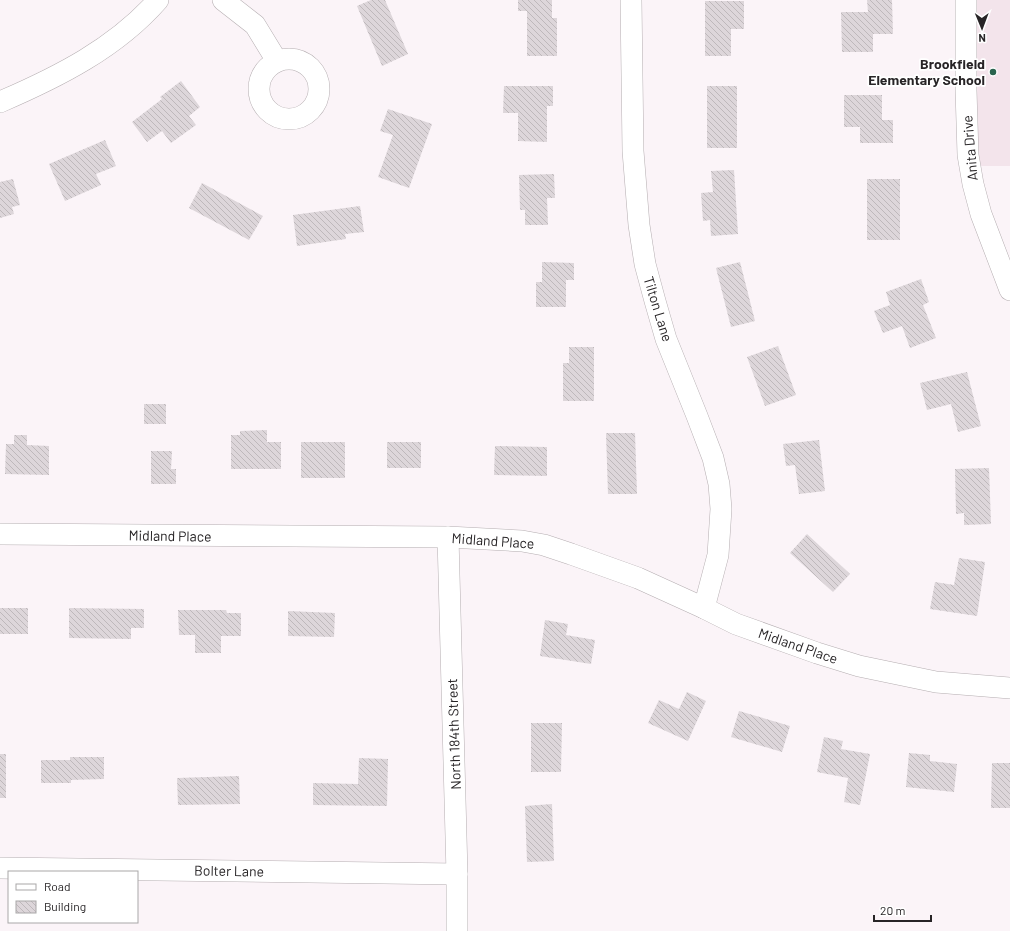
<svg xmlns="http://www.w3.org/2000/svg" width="1010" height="931" viewBox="0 0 1010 931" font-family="Barlow,sans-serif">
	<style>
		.built { fill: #f3e4eb }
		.building { fill: url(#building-back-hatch) }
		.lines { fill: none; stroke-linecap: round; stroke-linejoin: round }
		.minor-casing { stroke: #b5aeb1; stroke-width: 22 }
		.minor { stroke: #fff; stroke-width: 21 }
		.poi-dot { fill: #29644e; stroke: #fff; stroke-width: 1.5 }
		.labels { text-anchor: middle; stroke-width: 3.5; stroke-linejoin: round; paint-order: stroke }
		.poi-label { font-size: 14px; font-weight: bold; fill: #272426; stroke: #fff; text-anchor: end }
		.street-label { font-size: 14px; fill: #272426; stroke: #fff }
	</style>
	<defs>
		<pattern id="building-back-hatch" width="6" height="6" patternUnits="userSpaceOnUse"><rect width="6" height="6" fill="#ddd6da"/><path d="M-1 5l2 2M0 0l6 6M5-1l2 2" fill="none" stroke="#beb8bb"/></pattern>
	</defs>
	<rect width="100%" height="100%" fill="#fbf4f8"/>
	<polygon class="built" points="976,0 1010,0 1010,166 978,166"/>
	<g class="building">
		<polygon points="371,0 385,0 408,54 382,66 357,6"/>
		<polygon points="518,0 552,0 552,18 557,18 557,56 527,56 527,11 518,11"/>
		<polygon points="867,0 892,0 893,34 873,34 873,52 842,52 841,12 868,12"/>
		<polygon points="705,1 744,1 744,29 731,29 731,56 705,56"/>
		<polygon points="181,81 200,107 189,116 196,125 171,143 162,131 147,142 132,122 162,99 160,97"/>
		<polygon points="504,86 553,86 553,106 547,106 547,142 518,141 518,113 503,113"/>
		<rect x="707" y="86" width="30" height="62"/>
		<polygon points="844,95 882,95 882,120 893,120 893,143 860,143 860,127 844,127"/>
		<polygon points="388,109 432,124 409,188 378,177 393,135 380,131"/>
		<polygon points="105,140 116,166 96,174 101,185 65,201 49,164"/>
		<polygon points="734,170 738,234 711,236 710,220 703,221 701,193 713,192 711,171"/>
		<polygon points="554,174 555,198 547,198 548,225 525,225 525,210 520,210 519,175"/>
		<polygon points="13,179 20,205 12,207 14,214 0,218 0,182"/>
		<rect x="867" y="179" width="33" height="61"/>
		<polygon points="202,183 263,216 249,240 189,208"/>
		<polygon points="360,206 364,232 345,234 346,239 297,246 293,215"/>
		<polygon points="542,262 574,263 574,280 566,280 566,307 536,307 536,282 542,282"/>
		<polygon points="740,262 755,321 731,327 716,268"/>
		<polygon points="921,279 929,302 923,305 936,338 910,348 902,326 883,333 874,311 890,305 886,292"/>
		<polygon points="778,346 796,395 765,406 747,357"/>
		<polygon points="569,347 594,347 594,401 563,401 563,363 569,363"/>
		<polygon points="967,372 981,426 958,432 951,404 927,410 920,383"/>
		<rect x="144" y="404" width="22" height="20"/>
		<polygon points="267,430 267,442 281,442 281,469 231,469 231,435 240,435 240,431"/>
		<polygon points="606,433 635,433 637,494 608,494"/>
		<polygon points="14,435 27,435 27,445 49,446 49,475 5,474 6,444 14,444"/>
		<polygon points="819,440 825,491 799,494 795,465 786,466 783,444"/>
		<rect x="301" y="442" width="44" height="36"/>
		<rect x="387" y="442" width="34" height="26"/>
		<polygon points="495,446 547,447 547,476 494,475"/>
		<polygon points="151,451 172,451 171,469 176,469 176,484 151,484"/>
		<polygon points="989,468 991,524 964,525 964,513 956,514 955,469"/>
		<polygon points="807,534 850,574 833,592 790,553"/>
		<polygon points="959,558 985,562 977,616 930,609 935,582 954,585"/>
		<rect x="0" y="608" width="28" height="26"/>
		<polygon points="69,608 144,609 144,628 131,628 131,639 69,638"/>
		<polygon points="178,610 226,610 227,613 241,613 241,636 221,636 221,653 195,653 195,635 179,635"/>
		<polygon points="288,611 335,613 334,637 288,636"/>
		<polygon points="545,620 568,624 566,635 595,640 591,664 540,656"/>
		<polygon points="687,692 706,701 688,741 648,723 659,700 679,709"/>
		<polygon points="739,711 790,726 782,752 731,737"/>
		<polygon points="531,723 562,723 561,772 531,772"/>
		<polygon points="824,737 843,741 841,749 870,754 860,805 844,802 848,778 817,772"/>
		<polygon points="909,753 930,755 930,761 957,764 954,792 906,787"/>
		<rect x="0" y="754" width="6" height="44"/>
		<polygon points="70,757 104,757 104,779 71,780 71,783 41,783 41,760 70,760"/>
		<polygon points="359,758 388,759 387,806 313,805 313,783 358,784"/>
		<polygon points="992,763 1010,763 1010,808 991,808"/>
		<polygon points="239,776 240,804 178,805 177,778"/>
		<polygon points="552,804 554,861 527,862 525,806"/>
	</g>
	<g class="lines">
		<defs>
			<g id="minor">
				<polyline points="223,0 255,25 277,61"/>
				<polyline points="631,0 633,151 639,225 645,264 655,301 666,339 697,416 713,458 719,484 721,509 718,555 704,608"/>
				<polyline points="966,0 966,90 968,155 973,184 981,214 1010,290"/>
				<circle cx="289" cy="89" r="30"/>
				<path d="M0,102c58,-25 116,-54 158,-102"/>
				<polyline points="0,534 448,537 522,541 544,545 571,554 638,578 704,608 736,624 817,653 859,666 936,682 1010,688"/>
				<polyline points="448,537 457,874 457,931"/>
				<polyline points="0,868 457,874"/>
			</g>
		</defs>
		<use href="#minor" class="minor-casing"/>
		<use href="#minor" class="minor"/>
	</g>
	<circle class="poi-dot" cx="993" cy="72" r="4"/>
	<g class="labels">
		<g class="poi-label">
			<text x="985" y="69">Brookfield<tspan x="985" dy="16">Elementary School</tspan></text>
		</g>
		<g class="street-label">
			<text transform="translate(970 148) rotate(-95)" y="5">Anita Drive</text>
			<text transform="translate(658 309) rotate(73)" y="5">Tilton Lane</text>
			<text transform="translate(170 536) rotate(1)" y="5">Midland Place</text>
			<text transform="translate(493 541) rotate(4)" y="5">Midland Place</text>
			<text transform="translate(798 646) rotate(19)" y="5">Midland Place</text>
			<text transform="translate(454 734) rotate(-92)" y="5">North 184th Street</text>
			<text transform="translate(229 871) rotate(1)" y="5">Bolter Lane</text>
		</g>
	</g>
	<rect x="8" y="871" width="130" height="52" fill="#ffffff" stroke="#a9a7a8"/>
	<rect x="16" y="884" width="20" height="6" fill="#ffffff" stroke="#a9a7a8"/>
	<text x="44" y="891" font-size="12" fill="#272426">Road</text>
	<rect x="16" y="901" width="20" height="12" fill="url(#building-back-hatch)" stroke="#a9a7a8"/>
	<text x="44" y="911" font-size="12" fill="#272426">Building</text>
	<g transform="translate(982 28) rotate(179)" stroke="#ffffff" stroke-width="3" paint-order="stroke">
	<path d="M0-3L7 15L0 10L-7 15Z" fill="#272426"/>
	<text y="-6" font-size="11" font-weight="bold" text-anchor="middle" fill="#272426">N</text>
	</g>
	<path d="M874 915v6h57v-6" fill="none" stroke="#272426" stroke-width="2"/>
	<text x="880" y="915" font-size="12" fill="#272426" stroke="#ffffff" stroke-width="3" paint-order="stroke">20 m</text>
</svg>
